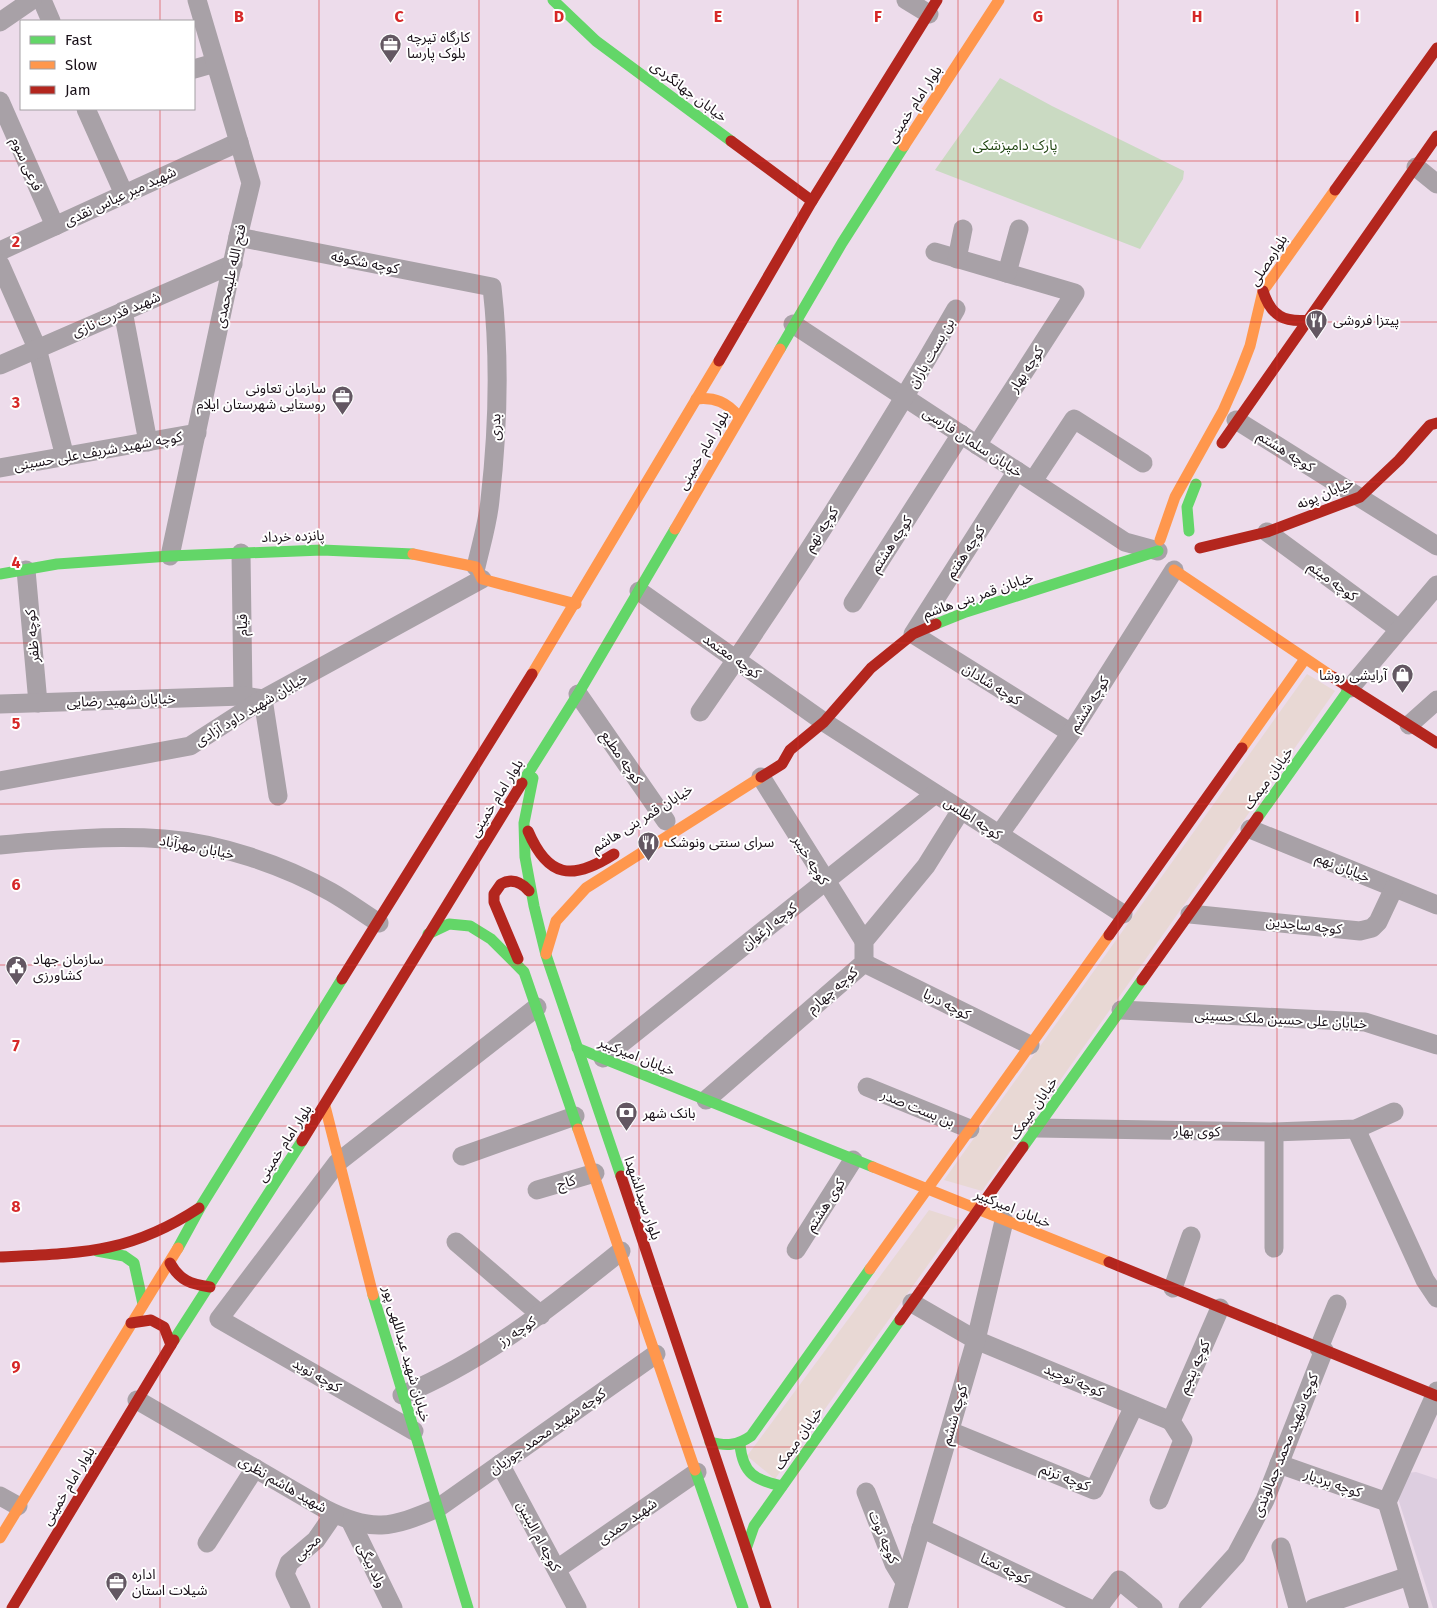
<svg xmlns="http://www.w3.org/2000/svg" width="1437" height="1608" viewBox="0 0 1437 1608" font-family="'Fira Sans','Noto Sans Arabic',sans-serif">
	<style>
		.commercial { fill: #e8d8d4 }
		.education { fill: #ddcee0 }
		.green { fill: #cadac2 }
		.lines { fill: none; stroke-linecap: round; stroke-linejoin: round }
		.street { stroke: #a8a1a7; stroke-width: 19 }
		.fast { stroke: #63d668; stroke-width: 11 }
		.slow { stroke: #ff974d; stroke-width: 11 }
		.jam { stroke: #b3261e; stroke-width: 11 }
		.grid { fill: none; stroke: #d62828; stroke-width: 1; stroke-opacity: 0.55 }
		.labels { text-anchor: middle; stroke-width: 4; stroke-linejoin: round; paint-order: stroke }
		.poi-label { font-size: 14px; fill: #191018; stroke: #fff; text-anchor: start }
		.street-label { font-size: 14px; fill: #191018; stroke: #fff }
		.park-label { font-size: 14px; fill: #193f0a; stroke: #fff }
		.grid-label { font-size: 16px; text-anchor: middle; font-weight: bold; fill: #d62828; stroke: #fff; stroke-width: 4; stroke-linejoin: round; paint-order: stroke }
	</style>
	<rect width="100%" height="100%" fill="#eddceb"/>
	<g class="commercial">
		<polygon points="1307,674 1335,691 982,1191 944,1180"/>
		<polygon points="929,1210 960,1220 775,1479 747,1456"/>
	</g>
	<polygon class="education" points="1416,1472 1437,1479 1437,1608 1433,1608 1396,1492 1406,1473"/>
	<polygon class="green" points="1000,78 1052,106 1184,171 1183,179 1140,249 935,170"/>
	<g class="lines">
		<g class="street">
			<polyline points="42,0 51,21"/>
			<polyline points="906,0 929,14"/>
			<polyline points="0,22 32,0"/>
			<polyline points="194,69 215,63"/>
			<polyline points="0,101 55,226"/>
			<polyline points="86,109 124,194"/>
			<polyline points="1416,167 1437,184"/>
			<path d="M238,237l254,50c8,69 6,143 -2,213 -2,22 -9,45 -14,67"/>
			<polyline points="0,251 239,142"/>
			<polyline points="935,252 1075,293 977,445"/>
			<polyline points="957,259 963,229"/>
			<polyline points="0,264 37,348 65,457"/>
			<polyline points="1007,273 1019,229"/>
			<polyline points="123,311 148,442"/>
			<polyline points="793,324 1125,542 1158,551"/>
			<polyline points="0,365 233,264"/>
			<polyline points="1236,420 1437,546"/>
			<polyline points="0,468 197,433"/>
			<polyline points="1017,471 913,634 1071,733"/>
			<polyline points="1033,481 1074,419 1143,463"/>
			<polyline points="1267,532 1399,629"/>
			<polyline points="241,553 243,696"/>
			<polyline points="170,556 238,237 251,183 197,0"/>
			<polyline points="26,570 38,703"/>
			<polyline points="639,591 824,722 1123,914"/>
			<polyline points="853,603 961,434"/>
			<polyline points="1350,688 1437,585"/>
			<polyline points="578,694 666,821"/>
			<polyline points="0,704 243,696 263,699 278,796"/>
			<path d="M700,712c91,-131 177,-265 256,-403"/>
			<polyline points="1409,725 1437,700"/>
			<polyline points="761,777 864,941"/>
			<polyline points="0,781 190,746 263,699 482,579"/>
			<polyline points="1250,829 1437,905"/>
			<polyline points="999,835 1071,733 1174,570"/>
			<path d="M0,845c54,-5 110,-10 164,-6 54,4 120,26 167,53 16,9 32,21 48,31"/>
			<polyline points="1190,914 1360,931 1372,928 1378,922 1394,888"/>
			<polyline points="864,963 1030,1045"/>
			<polyline points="1121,1010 1365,1022 1437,1045"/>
			<polyline points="603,1058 935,794"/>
			<polyline points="867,1087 970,1129"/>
			<polyline points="706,1100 864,963 864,941 926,866 961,810"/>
			<polyline points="1037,1128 1274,1132 1356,1129 1394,1112"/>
			<polyline points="1356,1129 1425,1280 1437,1298"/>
			<polyline points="462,1156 575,1116"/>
			<polyline points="537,1190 595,1173"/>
			<polyline points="456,1242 541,1315"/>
			<polyline points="1274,1248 1274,1132"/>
			<polyline points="796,1250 853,1160"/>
			<polyline points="1173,1288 1191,1236"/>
			<polyline points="912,1303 976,1340 1171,1421"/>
			<polyline points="1319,1348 1337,1304"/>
			<path d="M402,1395c82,-34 151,-89 219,-144"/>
			<path d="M137,1400l188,109c47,24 66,19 113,-1l218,-154"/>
			<polyline points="414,1431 219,1319 337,1163 537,1007"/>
			<polyline points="950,1431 1094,1490 1134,1406"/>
			<polyline points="500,1464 577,1608"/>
			<polyline points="1279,1464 1387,1502"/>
			<polyline points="866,1492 894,1564 905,1582"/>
			<polyline points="0,1496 18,1506"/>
			<polyline points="1159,1500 1183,1440 1171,1421 1220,1308"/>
			<polyline points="351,1522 393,1608"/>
			<polyline points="921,1528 1088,1608"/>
			<polyline points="207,1543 255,1468"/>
			<polyline points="1281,1547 1298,1608"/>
			<polyline points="557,1569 697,1472"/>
			<polyline points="301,1608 285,1574 289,1563 316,1540 334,1514"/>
			<polyline points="898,1608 976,1340 1004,1221"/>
			<polyline points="1098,1608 1119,1580 1153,1608"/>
			<polyline points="1188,1608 1236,1555 1265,1500 1324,1350"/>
			<polyline points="1314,1608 1409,1576"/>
			<polyline points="1419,1608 1387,1502 1437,1391"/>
		</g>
		<g class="fast">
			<polyline points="553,0 596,41 731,141"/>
			<polyline points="780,349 842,243 904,146"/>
			<polyline points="1189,531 1187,507 1196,484"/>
			<polyline points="0,574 57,564 170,556 322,550 413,554"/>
			<polyline points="936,624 966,612 1158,551"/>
			<polyline points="533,778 524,823 525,857 534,906 546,955 621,1176"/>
			<polyline points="522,783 578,694 675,529"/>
			<polyline points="1258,817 1350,688"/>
			<polyline points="428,934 449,924 470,926 491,939 524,972 578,1129"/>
			<polyline points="577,1048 873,1167"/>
			<polyline points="1023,1147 1142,980"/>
			<polyline points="178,1248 201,1206 342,979"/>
			<polyline points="97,1251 124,1256 134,1263 143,1304"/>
			<polyline points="373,1295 468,1608"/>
			<polyline points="174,1340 302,1141"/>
			<path d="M710,1442c16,4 27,4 41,-6l119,-167"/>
			<path d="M740,1445c3,29 15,35 42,41"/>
			<polyline points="695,1470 743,1608"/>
			<polyline points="746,1549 754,1526 900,1320"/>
		</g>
		<g class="slow">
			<polyline points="904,146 999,0"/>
			<path d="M696,399c19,-2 31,3 43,18"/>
			<polyline points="675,529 780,349"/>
			<polyline points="1160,540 1175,497 1223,411 1238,377 1250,346 1263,291 1335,190"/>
			<polyline points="413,554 476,567 482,579 576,604"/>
			<polyline points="1174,570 1333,677"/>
			<polyline points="532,674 719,361"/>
			<polyline points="1242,748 1305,659"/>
			<polyline points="546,954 556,921 586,888 761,777"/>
			<polyline points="325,1106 373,1295"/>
			<polyline points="578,1129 695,1470"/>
			<polyline points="873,1167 1109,1262"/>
			<polyline points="870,1269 1109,935"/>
			<polyline points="0,1538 178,1248"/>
		</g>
		<g class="jam">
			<polyline points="731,141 812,201"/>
			<polyline points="1335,190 1437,48"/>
			<path d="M1263,291c8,25 21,32 47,29"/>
			<polyline points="719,361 812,201 937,0"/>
			<polyline points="1222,443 1437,136"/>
			<polyline points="1200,548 1267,532 1360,497 1399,460 1430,425 1437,423"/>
			<polyline points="1333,677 1437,743"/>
			<polyline points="761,777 782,764 790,750 824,722 871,668 913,634 936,624"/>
			<path d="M528,831c20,47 44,50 86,23"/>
			<polyline points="1109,935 1242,748"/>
			<path d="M518,959l-24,-57v-8l7,-10c11,-6 20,-2 28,7"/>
			<polyline points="342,979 532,674"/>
			<polyline points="1142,980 1258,817"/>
			<polyline points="302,1141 522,783"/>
			<polyline points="621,1176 766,1608"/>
			<path d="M0,1257c81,-4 129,-3 199,-49"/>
			<polyline points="1109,1262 1437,1396"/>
			<path d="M170,1263c10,18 21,21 40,24"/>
			<polyline points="900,1320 1023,1147"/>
			<polyline points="131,1323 151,1320 164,1327 171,1345"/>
			<polyline points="12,1608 174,1340"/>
		</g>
	</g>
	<path class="grid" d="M160,0v21M319,0v1608M479,0v1608M639,0v1608M798,0v1608M958,0v1608M1118,0v1608M1277,0v1608M160,109v1499M0,161h1437M0,322h1437M0,482h1437M0,643h1437M0,804h1437M0,965h1437M0,1126h1437M0,1286h1437M0,1447h1437"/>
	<defs>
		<symbol id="office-pin" viewBox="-11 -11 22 30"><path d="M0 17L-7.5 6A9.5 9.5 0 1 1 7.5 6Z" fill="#635762" stroke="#fff"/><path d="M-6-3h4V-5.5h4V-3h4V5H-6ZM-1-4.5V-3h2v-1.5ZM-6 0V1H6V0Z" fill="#fff"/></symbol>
		<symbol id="restaurant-pin" viewBox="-11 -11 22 30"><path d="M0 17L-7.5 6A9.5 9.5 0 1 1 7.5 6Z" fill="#635762" stroke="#fff"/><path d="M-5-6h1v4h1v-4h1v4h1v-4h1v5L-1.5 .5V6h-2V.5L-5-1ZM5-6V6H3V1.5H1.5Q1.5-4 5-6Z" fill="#fff"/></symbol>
		<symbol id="shop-pin" viewBox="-11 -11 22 30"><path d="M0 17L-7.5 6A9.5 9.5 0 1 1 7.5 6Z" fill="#635762" stroke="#fff"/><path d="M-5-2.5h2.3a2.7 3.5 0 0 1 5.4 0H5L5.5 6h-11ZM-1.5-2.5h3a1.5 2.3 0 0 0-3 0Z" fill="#fff"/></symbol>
		<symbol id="civic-pin" viewBox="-11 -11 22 30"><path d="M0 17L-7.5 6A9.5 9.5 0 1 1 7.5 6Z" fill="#635762" stroke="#fff"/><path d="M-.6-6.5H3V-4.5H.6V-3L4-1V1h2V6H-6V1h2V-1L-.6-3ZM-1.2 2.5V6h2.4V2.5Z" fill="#fff"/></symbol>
		<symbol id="bank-pin" viewBox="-11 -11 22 30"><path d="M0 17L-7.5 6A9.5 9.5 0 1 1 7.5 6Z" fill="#635762" stroke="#fff"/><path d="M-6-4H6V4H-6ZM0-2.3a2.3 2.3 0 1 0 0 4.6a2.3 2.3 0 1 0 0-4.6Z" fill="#fff"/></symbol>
	</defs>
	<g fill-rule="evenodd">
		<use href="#office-pin" x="378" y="32" width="25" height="34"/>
		<use href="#restaurant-pin" x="1304" y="308" width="25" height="34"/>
		<use href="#office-pin" x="330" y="384" width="25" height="34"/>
		<use href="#shop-pin" x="1390" y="662" width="25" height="34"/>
		<use href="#restaurant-pin" x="636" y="830" width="25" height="34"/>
		<use href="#civic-pin" x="4" y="954" width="25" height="34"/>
		<use href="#bank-pin" x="614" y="1100" width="25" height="34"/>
		<use href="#office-pin" x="104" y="1570" width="25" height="34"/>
	</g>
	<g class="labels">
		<g class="poi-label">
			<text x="407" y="42">کارگاه تیرچه<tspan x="407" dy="16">بلوک پارسا</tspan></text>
			<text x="1333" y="325">پیتزا فروشی</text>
			<text x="326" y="393" text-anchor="end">سازمان تعاونی<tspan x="326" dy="16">روستایی شهرستان ایلام</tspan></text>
			<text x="1387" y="680" text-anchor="end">آرایشی روشا</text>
			<text x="664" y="847">سرای سنتی ونوشک</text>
			<text x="33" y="964">سازمان جهاد<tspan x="33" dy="16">کشاورزی</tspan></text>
			<text x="643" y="1118">بانک شهر</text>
			<text x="132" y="1579">اداره<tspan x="132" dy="16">شیلات استان</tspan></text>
		</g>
		<g class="street-label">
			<text transform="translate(689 91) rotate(37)" y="5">خیابان جهانگردی</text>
			<text transform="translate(914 104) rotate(-57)" y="5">بلوار امام خمینی</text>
			<text transform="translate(27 164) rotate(66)" y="5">فرعی سوم</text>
			<text transform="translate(120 196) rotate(-25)" y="5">شهید میر عباس نقدی</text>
			<text transform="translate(1268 260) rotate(-57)" y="5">بلوارمصلی</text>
			<text transform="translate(365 262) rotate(11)" y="5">کوچه شکوفه</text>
			<text transform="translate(230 276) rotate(-78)" y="5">فتح الله علیمحمدی</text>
			<text transform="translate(116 314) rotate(-23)" y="5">شهید قدرت نازی</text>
			<text transform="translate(931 353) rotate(-60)" y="5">بن بست باران</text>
			<text transform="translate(1026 369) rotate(-57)" y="5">کوچه بهار</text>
			<text transform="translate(495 427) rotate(-88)" y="5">بدری</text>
			<text transform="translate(973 442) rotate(33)" y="5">خیابان سلمان فارسی</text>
			<text transform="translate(703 450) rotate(-60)" y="5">بلوار امام خمینی</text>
			<text transform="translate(98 451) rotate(-10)" y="5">کوچه شهید شریف علی حسینی</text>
			<text transform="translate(1286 451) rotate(32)" y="5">کوچه هشتم</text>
			<text transform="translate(1325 493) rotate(-23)" y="5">خیابان پونه</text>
			<text transform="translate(821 529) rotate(-57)" y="5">کوچه نهم</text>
			<text transform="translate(293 536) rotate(-2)" y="5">پانزده خرداد</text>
			<text transform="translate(891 544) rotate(-57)" y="5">کوچه هشتم</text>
			<text transform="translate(965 552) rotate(-57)" y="5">کوچه هفتم</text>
			<text transform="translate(1333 581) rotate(36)" y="5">کوچه میثم</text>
			<text transform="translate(978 595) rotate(-19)" y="5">خیابان قمر بنی هاشم</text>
			<text transform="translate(242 625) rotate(-91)" y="5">قیام</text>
			<text transform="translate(32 636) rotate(-95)" y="5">کوچه ظفر</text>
			<text transform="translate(732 656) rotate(35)" y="5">کوچه معتمد</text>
			<text transform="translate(992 684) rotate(32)" y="5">کوچه شادان</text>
			<text transform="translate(121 700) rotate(-2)" y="5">خیابان شهید رضایی</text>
			<text transform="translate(1089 704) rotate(-58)" y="5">کوچه ششم</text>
			<text transform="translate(251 709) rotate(-31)" y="5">خیابان شهید داود آزادی</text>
			<text transform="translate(622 757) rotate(55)" y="5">کوچه مطیع</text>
			<text transform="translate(1268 778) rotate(-54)" y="5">خیابان میمک</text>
			<text transform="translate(496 798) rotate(-58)" y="5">بلوار امام خمینی</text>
			<text transform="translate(642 818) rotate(-32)" y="5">خیابان قمر بنی هاشم</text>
			<text transform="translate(973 818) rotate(33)" y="5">کوچه اطلس</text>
			<text transform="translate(197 847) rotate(11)" y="5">خیابان مهرآباد</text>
			<text transform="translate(811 860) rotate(58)" y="5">کوچه خیبر</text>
			<text transform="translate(1343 867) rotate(22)" y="5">خیابان نهم</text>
			<text transform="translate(1304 925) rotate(6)" y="5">کوچه ساجدین</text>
			<text transform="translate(769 926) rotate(-38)" y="5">کوچه ارغوان</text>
			<text transform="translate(832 990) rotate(-41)" y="5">کوچه چهارم</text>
			<text transform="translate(947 1004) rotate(27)" y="5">کوچه دریا</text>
			<text transform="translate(1281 1019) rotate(3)" y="5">خیابان علی حسین ملک حسینی</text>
			<text transform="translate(637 1056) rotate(22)" y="5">خیابان امیرکبیر</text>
			<text transform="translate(918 1108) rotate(22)" y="5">بن بست صدر</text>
			<text transform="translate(1033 1108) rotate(-55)" y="5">خیابان میمک</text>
			<text transform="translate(1197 1131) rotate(1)" y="5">کوی بهار</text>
			<text transform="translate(284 1143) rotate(-57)" y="5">بلوار امام خمینی</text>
			<text transform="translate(566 1182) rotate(-16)" y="5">کاج</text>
			<text transform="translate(643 1198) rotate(71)" y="5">بلوار سیدالشهدا</text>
			<text transform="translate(825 1205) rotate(-57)" y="5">کوی هشتم</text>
			<text transform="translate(1013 1208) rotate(22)" y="5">خیابان امیرکبیر</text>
			<text transform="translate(517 1331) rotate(-33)" y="5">کوچه رز</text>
			<text transform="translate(407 1354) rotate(74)" y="5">خیابان شهید عبداللهی پور</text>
			<text transform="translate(1194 1367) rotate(-66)" y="5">کوچه پنجم</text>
			<text transform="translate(317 1375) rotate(30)" y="5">کوچه نوید</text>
			<text transform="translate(1074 1380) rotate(23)" y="5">کوچه توحید</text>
			<text transform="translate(954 1415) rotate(-74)" y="5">کوچه ششم</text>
			<text transform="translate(547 1431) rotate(-35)" y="5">کوچه شهید محمد جوزیان</text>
			<text transform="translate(798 1438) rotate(-55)" y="5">خیابان میمک</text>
			<text transform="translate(1285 1445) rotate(-68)" y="5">کوچه شهید محمد جمالوندی</text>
			<text transform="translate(1065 1477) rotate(21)" y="5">کوچه ترنم</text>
			<text transform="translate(1333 1483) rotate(19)" y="5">کوچه بردبار</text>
			<text transform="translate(283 1484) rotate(30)" y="5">شهید هاشم نظری</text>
			<text transform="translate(68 1486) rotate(-59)" y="5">بلوار امام خمینی</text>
			<text transform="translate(627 1521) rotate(-35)" y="5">شهید حمدی</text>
			<text transform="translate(539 1536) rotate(62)" y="5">کوچه ام البنین</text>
			<text transform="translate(884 1537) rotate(67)" y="5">کوچه توت</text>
			<text transform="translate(307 1547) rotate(-42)" y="5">محبی</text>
			<text transform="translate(372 1565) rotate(64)" y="5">ولد بیگی</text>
			<text transform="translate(1005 1568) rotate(26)" y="5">کوچه تمنا</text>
		</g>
		<g class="park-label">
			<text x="1015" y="150">پارک دامپزشکی</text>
		</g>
	</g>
	<g class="grid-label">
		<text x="239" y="22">B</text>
		<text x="399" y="22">C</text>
		<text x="559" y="22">D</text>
		<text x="718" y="22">E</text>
		<text x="878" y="22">F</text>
		<text x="1038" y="22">G</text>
		<text x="1197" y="22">H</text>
		<text x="1357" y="22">I</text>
		<text x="16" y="247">2</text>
		<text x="16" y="408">3</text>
		<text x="16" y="568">4</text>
		<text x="16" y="729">5</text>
		<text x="16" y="890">6</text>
		<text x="16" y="1051">7</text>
		<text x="16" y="1212">8</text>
		<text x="16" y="1372">9</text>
	</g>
	<rect x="20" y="20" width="175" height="90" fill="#ffffff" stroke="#a39fa3"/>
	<rect x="30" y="36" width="25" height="8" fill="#63d668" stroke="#a39fa3"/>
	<text x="65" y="45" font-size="15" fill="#191018">Fast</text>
	<rect x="30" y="61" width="25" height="8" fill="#ff974d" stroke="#a39fa3"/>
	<text x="65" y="70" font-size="15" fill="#191018">Slow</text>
	<rect x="30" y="86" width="25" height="8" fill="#b3261e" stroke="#a39fa3"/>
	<text x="65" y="95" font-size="15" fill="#191018">Jam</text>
</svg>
